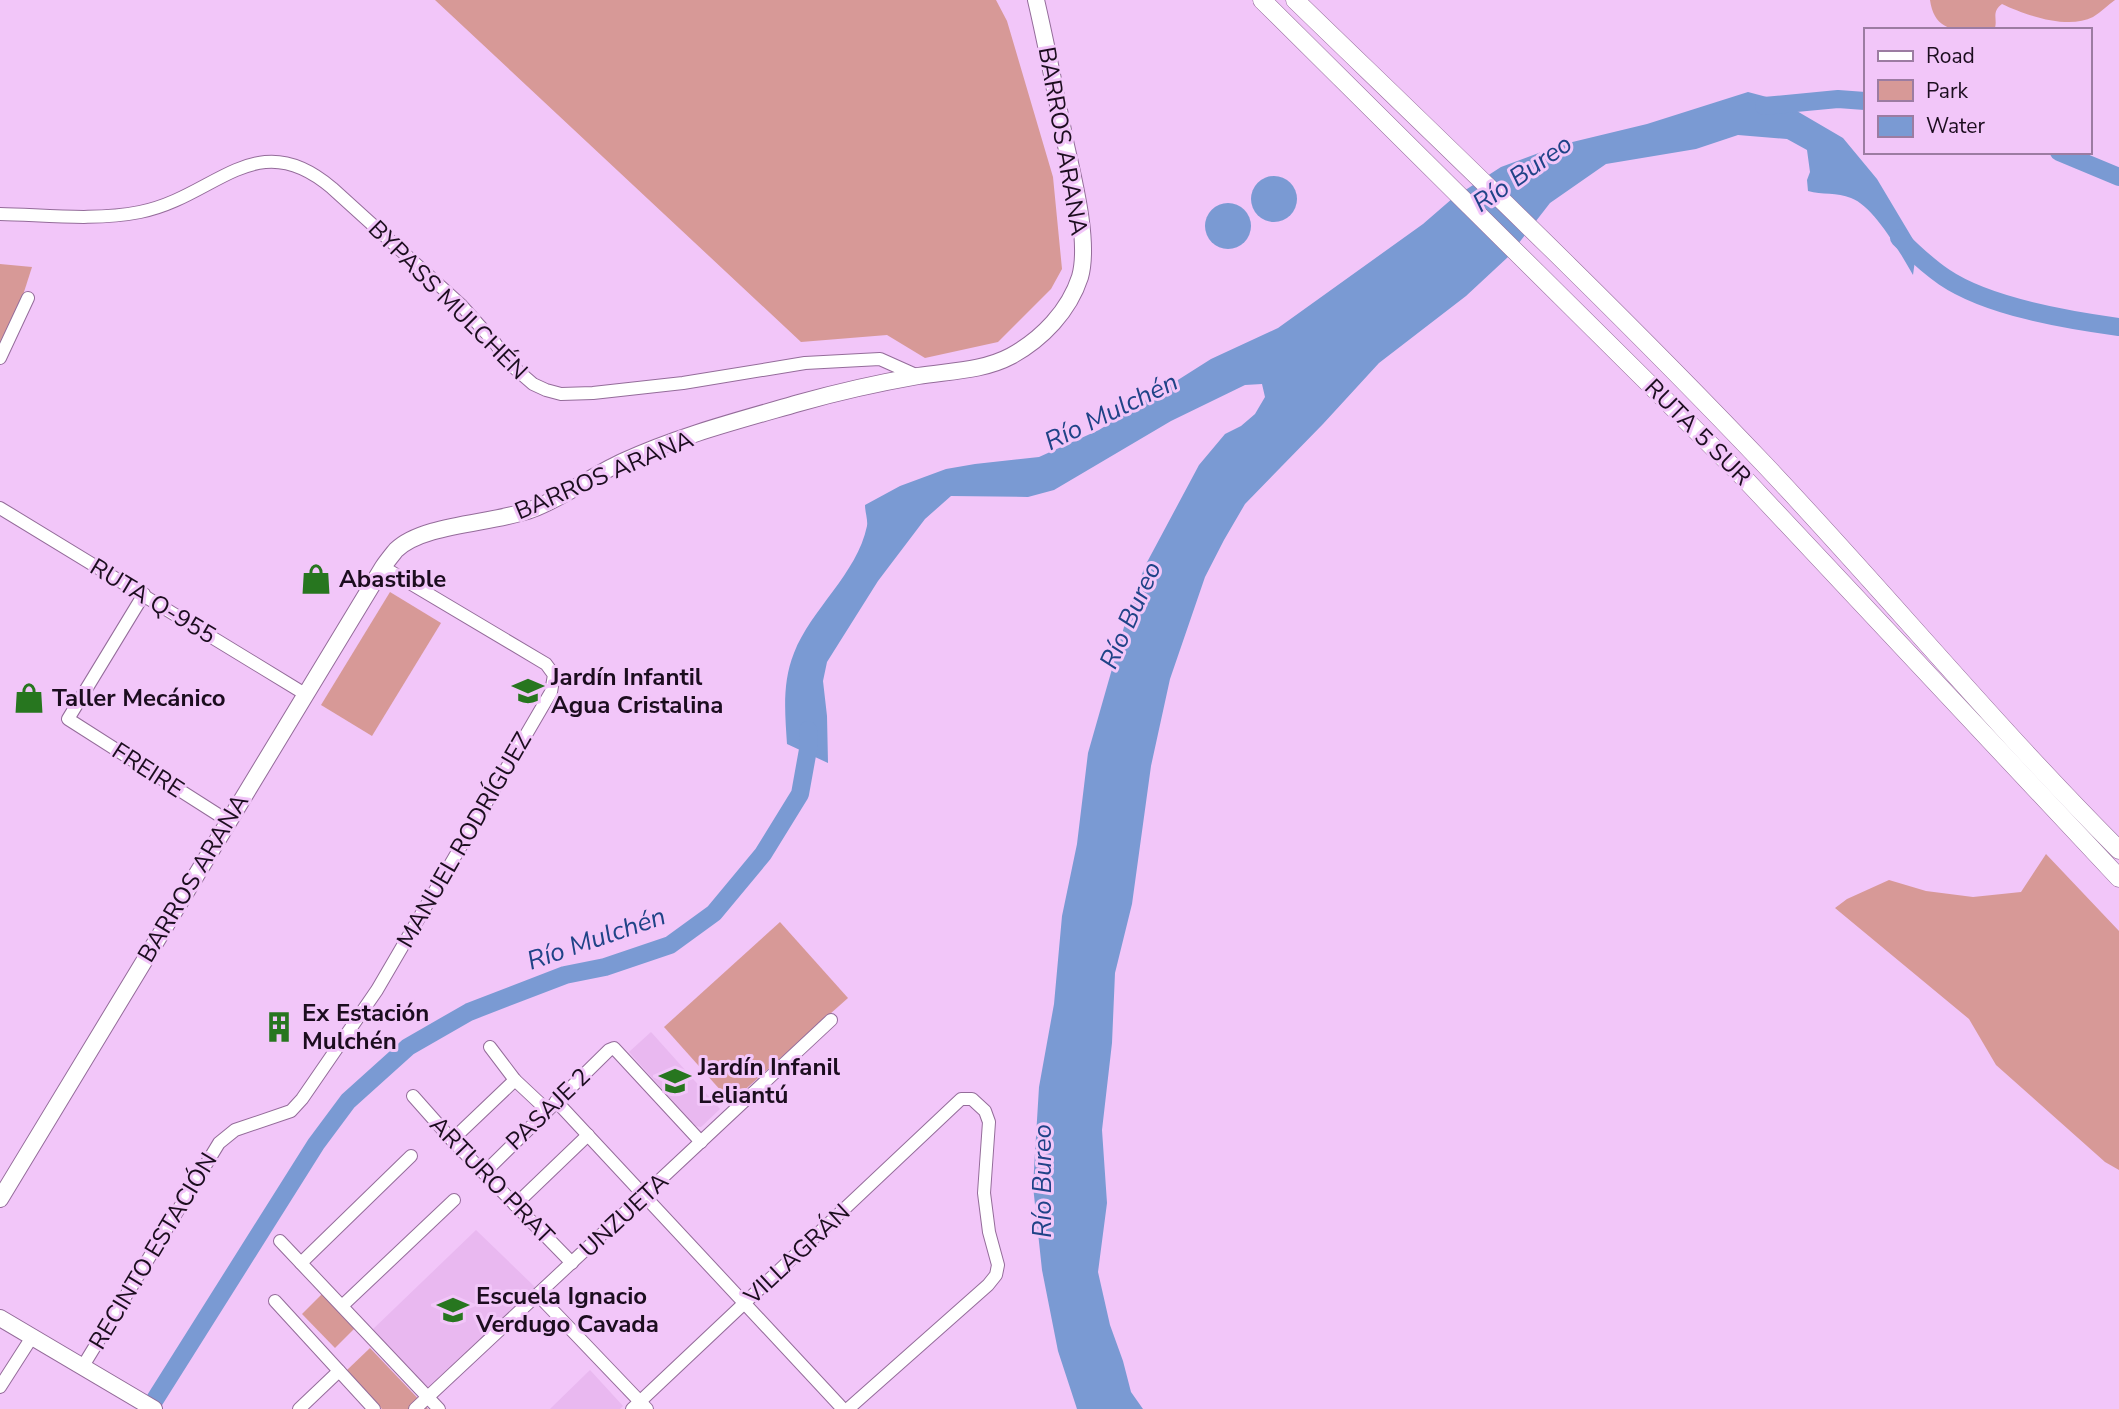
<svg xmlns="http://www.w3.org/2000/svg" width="2119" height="1409" viewBox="0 0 2119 1409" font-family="'Nunito Sans',sans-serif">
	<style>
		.built { fill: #e9b8f0 }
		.green { fill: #d79997 }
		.water { fill: #7a9ad3 }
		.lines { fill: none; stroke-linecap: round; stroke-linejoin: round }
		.river { stroke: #7a9ad3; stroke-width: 18 }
		.minor-casing { stroke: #946c9a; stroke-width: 14 }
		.major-casing { stroke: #946c9a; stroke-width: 18 }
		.highway-casing { stroke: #946c9a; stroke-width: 19 }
		.minor { stroke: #fff; stroke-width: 12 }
		.major { stroke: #fff; stroke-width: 16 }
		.highway { stroke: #fff; stroke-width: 18 }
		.labels { text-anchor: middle; stroke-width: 6; stroke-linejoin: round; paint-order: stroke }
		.street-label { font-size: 24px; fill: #1c0d1f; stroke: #f2c6f9 }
		.poi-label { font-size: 24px; font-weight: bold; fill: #1c0d1f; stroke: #f2c6f9; text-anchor: start }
		.water-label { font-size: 26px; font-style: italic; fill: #1f4387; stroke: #f2c6f9 }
	</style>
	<rect width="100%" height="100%" fill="#f2c6f9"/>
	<g class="built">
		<polygon points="651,1032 720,1109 701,1127 695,1126 629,1052"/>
		<polygon points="476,1230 536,1288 428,1391 370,1332"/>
		<polygon points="590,1370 623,1406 620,1409 550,1409"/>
	</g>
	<g class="green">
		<polygon points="435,0 996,0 1007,21 1053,177 1062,269 1051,289 998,342 925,358 887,335 801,342"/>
		<path d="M1930,0h185c-7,5 -14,12 -22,17 -25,13 -68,-2 -91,-13 -12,9 -3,16 -8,26 -29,0 -59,7 -64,-30z"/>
		<polygon points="0,264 32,267 7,345 0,344"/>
		<polygon points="390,592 441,623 372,736 321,705"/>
		<polygon points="2046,854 2119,931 2119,1170 2105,1162 1996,1065 1969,1019 1835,908 1847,899 1889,880 1926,891 1973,897 2021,892"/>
		<polygon points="780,922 848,998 731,1102 664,1027"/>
		<polygon points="322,1294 355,1328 335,1348 302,1314"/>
		<polygon points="370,1348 428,1409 382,1409 346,1371"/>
	</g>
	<g class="water">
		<path d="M1748,92l30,8 65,38 34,41 40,67 -4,29c-12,-21 -39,-69 -62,-77 -14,-6 -29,-3 -43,-7l-1,-11 3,-8 -3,-22 -20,-11 -49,-4 -42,14 -90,15 -56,39 -42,54 -42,39 -87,67 -56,61 -78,80 -21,36 -19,37 -35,102 -19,87 -19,138 -17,69 -3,70 -10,87 5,73 -9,69 12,53 13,36 8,31 12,17h-66l-19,-58 -16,-81 -9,-84 6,-99 15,-83 8,-88 15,-72 11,-91 40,-140 17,-47 54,-101 26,-31 16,-8 14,-12 10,-17 -3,-13 -17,1 -74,36 -117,69 -26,7 -77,-1 -26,23 -47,62 -51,81 -4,19 4,35 1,47 -41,-19c-2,-31 -5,-61 7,-91 17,-44 63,-79 73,-127 1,-6 -2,-14 -2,-21l35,-19 46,-17 29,-5 64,-7 60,-27 112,-71 67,-31 145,-104 30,-26 48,-31 59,-22 87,-21z"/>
		<circle cx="1274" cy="199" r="23"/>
		<circle cx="1228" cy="226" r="23"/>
	</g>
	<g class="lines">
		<g class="river">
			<polyline points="1764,106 1838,99 1865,101"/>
			<polyline points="2059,152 2119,177"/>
			<path d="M1899,238c14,14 29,28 45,39 44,30 123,43 175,50"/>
			<polyline points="149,1409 316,1144 348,1101 408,1047 469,1012 565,975 605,967 670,945 714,913 763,854 800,794 809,744 808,730"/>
		</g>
		<defs>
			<g id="minor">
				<path d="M0,214c46,1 95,7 140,-2 76,-15 116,-89 192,-24l129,117 34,38 15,21 23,20 13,6 15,4 32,-1 90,-10 122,-20 56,-3 19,-1 38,17"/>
				<polyline points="0,358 28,298"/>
				<polyline points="0,508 305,694"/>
				<polyline points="144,594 68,719 228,821"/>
				<polyline points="490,1047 515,1080 547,1110"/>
				<polyline points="413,1096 452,1140 572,1263"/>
				<polyline points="556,1101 843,1409"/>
				<polyline points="452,1140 515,1080"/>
				<polyline points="484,1173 609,1050 614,1048 701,1142"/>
				<polyline points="515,1205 588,1135"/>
				<polyline points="280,1241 439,1409"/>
				<polyline points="301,1263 411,1156"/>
				<polyline points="538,1295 647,1409"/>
				<polyline points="275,1301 374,1409"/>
				<polyline points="342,1306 454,1200"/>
				<polyline points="83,1366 219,1143 235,1130 291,1111 302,1099 377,990 551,692 554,675 546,664 383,567"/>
				<polyline points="0,1387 32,1337"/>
				<polyline points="299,1409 339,1371"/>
				<polyline points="415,1409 831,1020"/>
				<polyline points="632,1409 961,1099 972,1099 985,1111 989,1122 984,1193 989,1232 998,1265 996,1275 988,1285 848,1409"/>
			</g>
			<g id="major">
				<path d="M0,1199l383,-632c4,-6 9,-12 13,-17 28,-27 99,-26 137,-41 31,-12 59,-33 89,-47 56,-26 118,-42 177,-59 39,-11 79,-20 119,-27 31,-5 65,-5 93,-20 31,-17 58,-45 69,-79 10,-35 -7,-100 -15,-136 -9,-47 -18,-94 -29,-141"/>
				<polyline points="0,1318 154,1409"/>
			</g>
			<g id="highway">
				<polyline points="1262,0 1745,479 2119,878"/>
				<path d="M1295,0c158,153 318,305 470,465 120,127 231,262 354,385"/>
			</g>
		</defs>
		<use href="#minor" class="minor-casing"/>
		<use href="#major" class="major-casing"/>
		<use href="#highway" class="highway-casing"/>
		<use href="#minor" class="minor"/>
		<use href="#major" class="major"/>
		<use href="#highway" class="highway"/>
	</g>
	<defs>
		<symbol id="shop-bare" viewBox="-9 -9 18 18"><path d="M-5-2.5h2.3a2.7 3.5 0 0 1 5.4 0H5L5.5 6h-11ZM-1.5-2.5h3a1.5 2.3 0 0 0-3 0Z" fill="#27761f" stroke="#f2c6f9" stroke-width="2.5" paint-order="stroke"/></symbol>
		<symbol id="school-bare" viewBox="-9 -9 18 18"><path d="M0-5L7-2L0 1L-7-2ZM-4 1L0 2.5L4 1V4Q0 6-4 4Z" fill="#27761f" stroke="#f2c6f9" stroke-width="2.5" paint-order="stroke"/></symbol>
		<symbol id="building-bare" viewBox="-9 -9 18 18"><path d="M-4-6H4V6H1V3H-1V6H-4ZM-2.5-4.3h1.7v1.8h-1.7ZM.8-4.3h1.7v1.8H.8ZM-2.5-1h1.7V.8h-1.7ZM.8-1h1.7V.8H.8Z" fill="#27761f" stroke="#f2c6f9" stroke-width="2.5" paint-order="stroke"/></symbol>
	</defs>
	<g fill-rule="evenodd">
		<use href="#shop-bare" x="294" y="557" width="44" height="44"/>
		<use href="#school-bare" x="506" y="669" width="44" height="44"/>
		<use href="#shop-bare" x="7" y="676" width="44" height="44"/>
		<use href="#building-bare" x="257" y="1005" width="44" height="44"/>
		<use href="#school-bare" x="653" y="1059" width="44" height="44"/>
		<use href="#school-bare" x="431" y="1288" width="44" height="44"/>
	</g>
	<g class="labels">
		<g class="street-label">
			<text transform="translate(1063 141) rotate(80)" y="8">BARROS ARANA</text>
			<text transform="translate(448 300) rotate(45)" y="8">BYPASS MULCHÉN</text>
			<text transform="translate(1698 432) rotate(45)" y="8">RUTA 5 SUR</text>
			<text transform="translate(604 475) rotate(-23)" y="8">BARROS ARANA</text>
			<text transform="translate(153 601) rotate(31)" y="8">RUTA Q-955</text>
			<text transform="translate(148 770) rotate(33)" y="8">FREIRE</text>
			<text transform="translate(464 840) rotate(-60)" y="8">MANUEL RODRÍGUEZ</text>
			<text transform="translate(193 878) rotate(-59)" y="8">BARROS ARANA</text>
			<text transform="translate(548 1109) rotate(-44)" y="8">PASAJE 2</text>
			<text transform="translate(492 1180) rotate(46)" y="8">ARTURO PRAT</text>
			<text transform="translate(624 1215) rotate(-43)" y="8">UNZUETA</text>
			<text transform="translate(153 1251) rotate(-59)" y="8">RECINTO ESTACIÓN</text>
			<text transform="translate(797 1254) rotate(-43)" y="8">VILLAGRÁN</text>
		</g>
		<g class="poi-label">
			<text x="339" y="587">Abastible</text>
			<text x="551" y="685">Jardín Infantil<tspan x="551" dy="28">Agua Cristalina</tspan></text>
			<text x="52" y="706">Taller Mecánico</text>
			<text x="302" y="1021">Ex Estación<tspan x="302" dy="28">Mulchén</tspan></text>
			<text x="698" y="1075">Jardín Infanil<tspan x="698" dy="28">Leliantú</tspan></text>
			<text x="476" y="1304">Escuela Ignacio<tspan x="476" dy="28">Verdugo Cavada</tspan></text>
		</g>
		<g class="water-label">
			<text transform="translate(1522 173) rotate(-35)" y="9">Río Bureo</text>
			<text transform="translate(1111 411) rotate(-26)" y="9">Río Mulchén</text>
			<text transform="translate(1130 615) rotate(-66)" y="9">Río Bureo</text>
			<text transform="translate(596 938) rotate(-19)" y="9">Río Mulchén</text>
			<text transform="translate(1042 1181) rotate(-90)" y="9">Río Bureo</text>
		</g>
	</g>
	<rect x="1864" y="28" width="228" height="126" fill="#f2c6f9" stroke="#9c7ca2" stroke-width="2"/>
	<rect x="1878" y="51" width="35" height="10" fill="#ffffff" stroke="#9c7ca2" stroke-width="2"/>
	<text x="1926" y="63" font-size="21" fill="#1c0d1f">Road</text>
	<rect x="1878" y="80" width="35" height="21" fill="#d79997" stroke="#9c7ca2" stroke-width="2"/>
	<text x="1926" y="98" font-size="21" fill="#1c0d1f">Park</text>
	<rect x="1878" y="116" width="35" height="21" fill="#7a9ad3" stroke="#9c7ca2" stroke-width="2"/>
	<text x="1926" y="133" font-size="21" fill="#1c0d1f">Water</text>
</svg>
